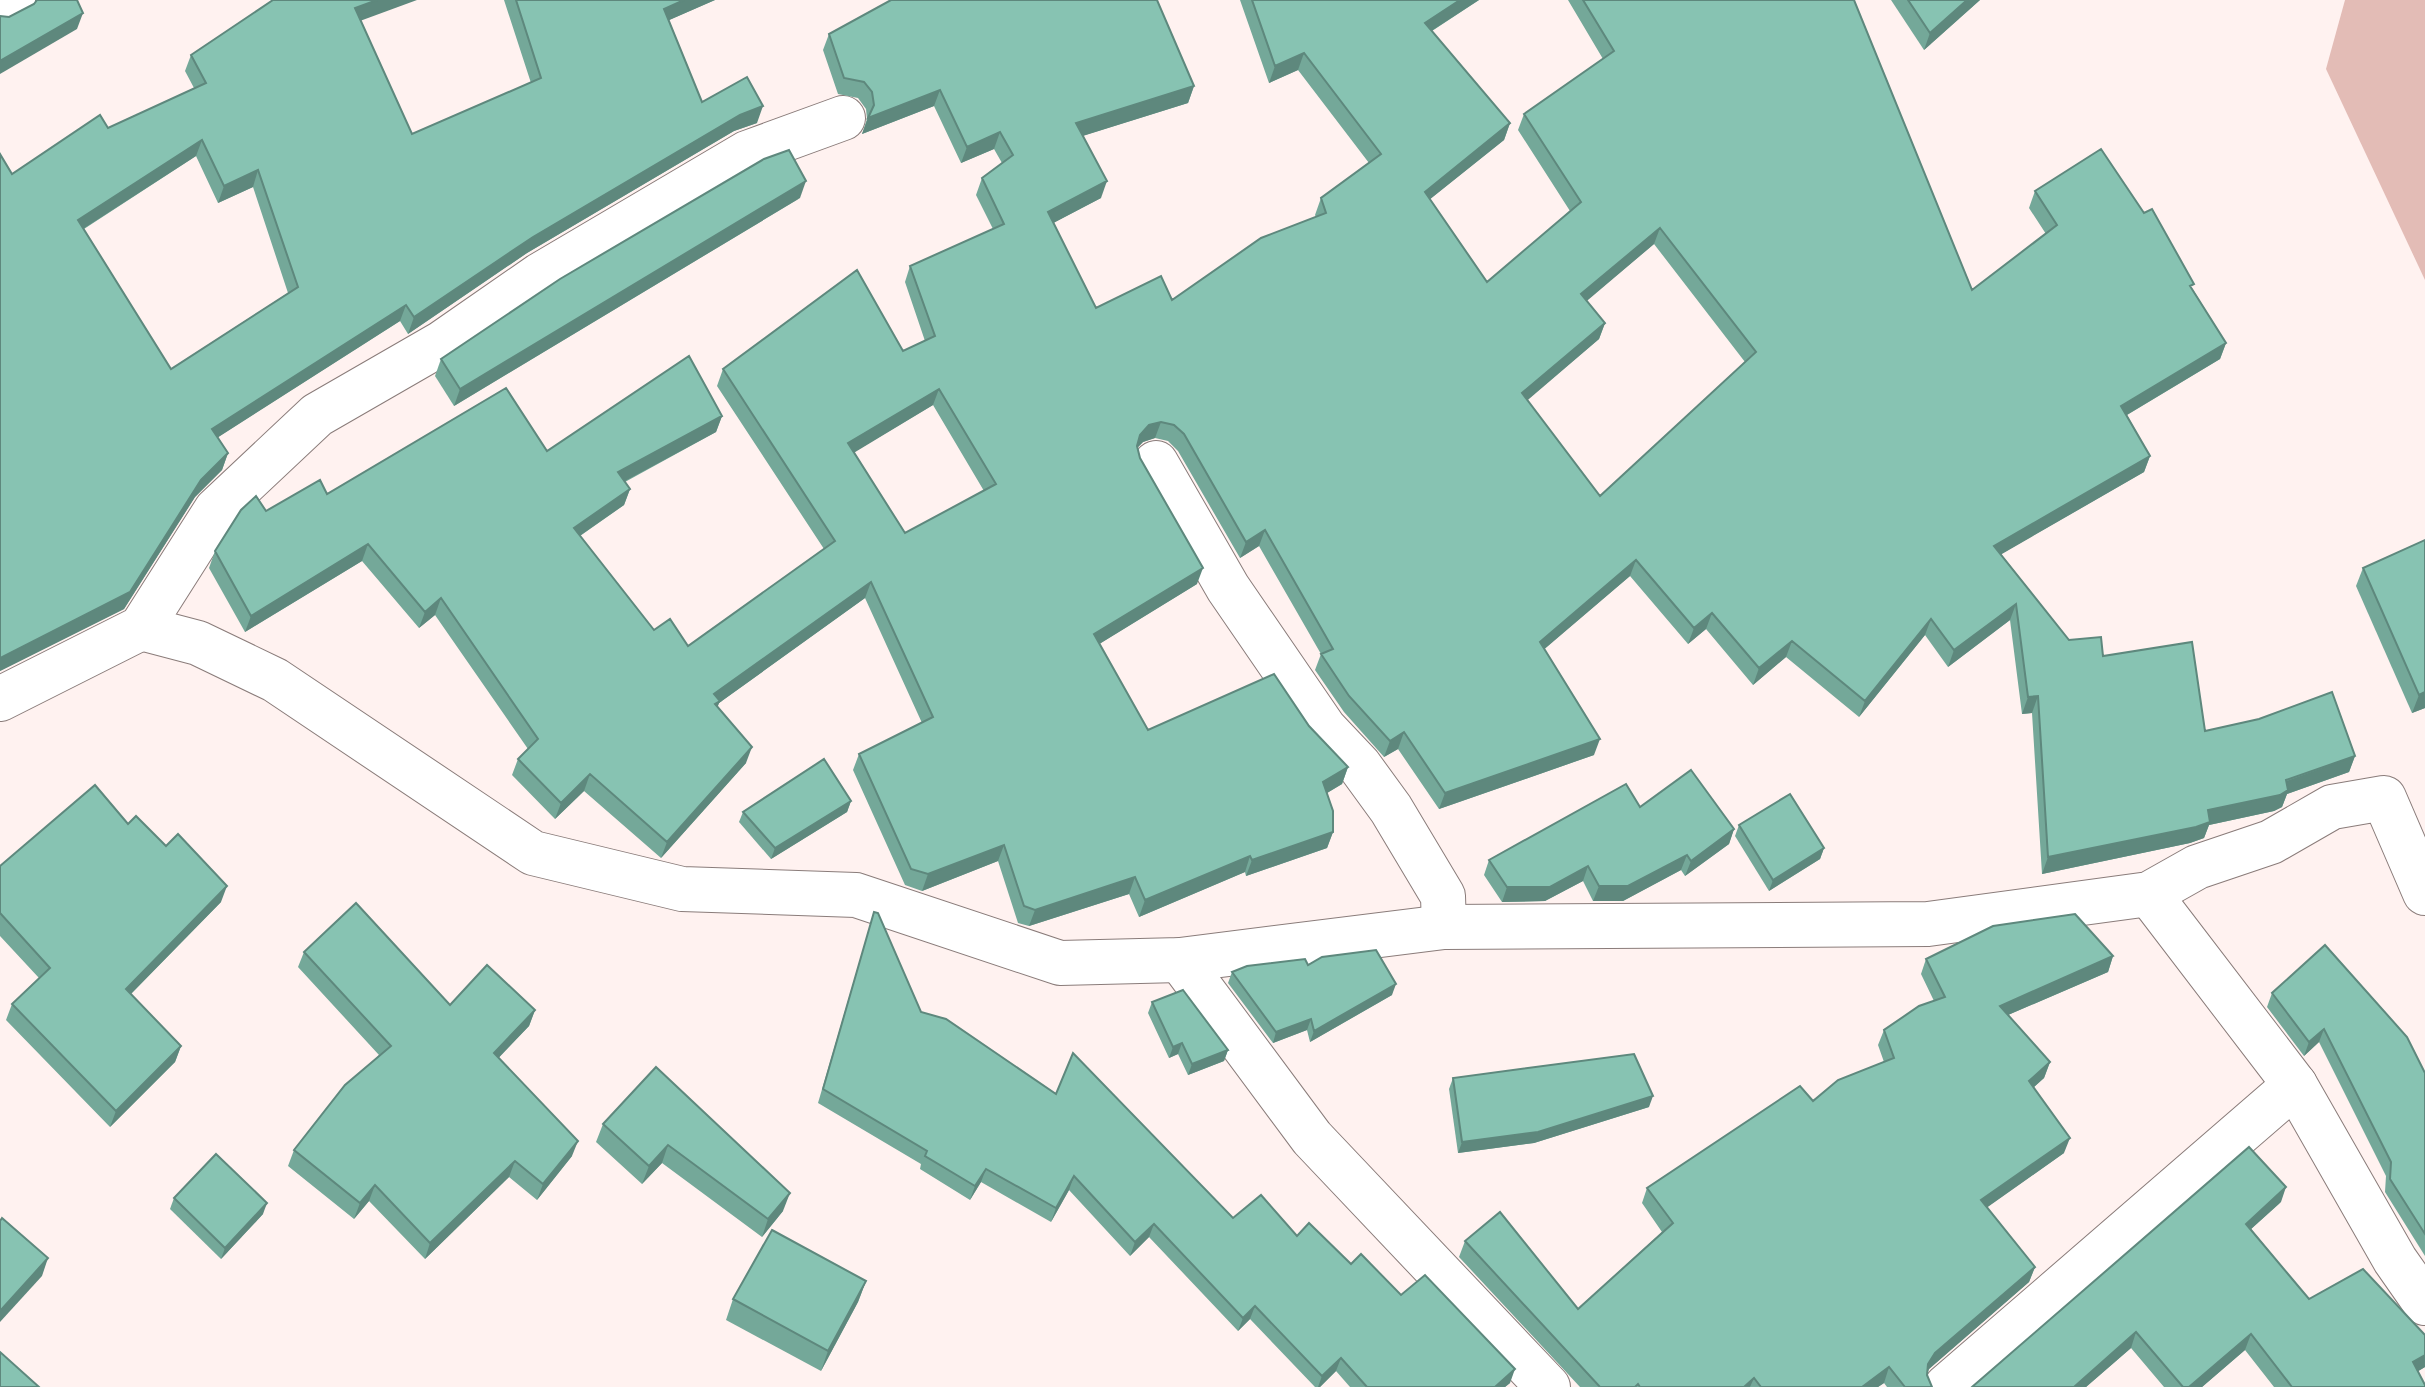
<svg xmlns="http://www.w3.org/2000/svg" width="2425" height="1387" viewBox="0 0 2425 1387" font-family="'Libre Baskerville',serif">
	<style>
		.green { fill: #e3bcb6 }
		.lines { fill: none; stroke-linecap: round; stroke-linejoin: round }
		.street-casing { stroke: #8a7c7a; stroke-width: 46 }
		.secondary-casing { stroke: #8a7c7a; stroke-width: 46 }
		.street { stroke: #fff; stroke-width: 44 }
		.secondary { stroke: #fff; stroke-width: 44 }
		.wall { fill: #74a899; fill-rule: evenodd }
		.shaded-wall { fill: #5e887d }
		.building { fill: #87c3b2; stroke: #5e887d; stroke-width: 2; fill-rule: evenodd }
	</style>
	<rect width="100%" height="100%" fill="#fff2f0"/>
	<polygon class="green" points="2345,0 2425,0 2425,280 2326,69"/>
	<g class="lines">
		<defs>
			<g id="street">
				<polyline points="1156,463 1228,588 1324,728 1359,765 1391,809 1443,896 1444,927"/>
				<polyline points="141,628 198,643 275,680 533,853 682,889 856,895 1060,963 1180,960 1444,927 1928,924 2149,894 2197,867 2271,842 2332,807 2384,798 2425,893"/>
				<polyline points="0,699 141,628 216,510 317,415 442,343 540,275 747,153 843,118"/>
				<polyline points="2149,894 2295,1085 2395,1260 2425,1303"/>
				<polyline points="1180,960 1312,1138 1548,1387"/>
				<polyline points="1946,1387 2295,1085"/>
			</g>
			<polyline id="secondary" points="0,9 13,0"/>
		</defs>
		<use href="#street" class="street-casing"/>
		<use href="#secondary" class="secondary-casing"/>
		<use href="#street" class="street"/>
		<use href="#secondary" class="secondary"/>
	</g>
	<g class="wall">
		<path d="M504,0h211l-46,20 33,82 55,21 -23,8 -207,122 -119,81 -8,-13 -182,116 10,16 -6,17 -27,27 -71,112 -124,62v-517l12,20 182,-86 -9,-17 6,-16 169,-35 52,114 119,-51zM196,156l22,47 35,-16 35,106 -117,76 -87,-140z"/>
		<path d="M1240,0h239l-47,31 78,92 -6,17 -74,59 57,83 83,-71 -52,-81 6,-16 79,-55 -35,-59h286l118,290 74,-56 -17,-26 6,-17 157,97 34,55 -6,16 -93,56 23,41 -6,16 -143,82 68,86 34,16 102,75 150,25 -6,16 -62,22 -5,13 -8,4 -65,14 -5,13 -14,5 -148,31 -10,-161 -10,1 -12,-94 -62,47 -23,-32 -66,82 -73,-60 -33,28 -47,-56 -18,15 -58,-68 -86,73 50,106 -155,54 -41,-60 -14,8 -40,-45 -29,-42 6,-16 -62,-108 -19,12 -62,-107 -10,-10 -13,-3 -12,4 -6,6 3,10 57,126 -98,60 49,86 161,-4 39,41 -6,17 -15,9 6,39 -6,16 -81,28 -1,-4 -106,45 -10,-23 -100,32 -11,-3 -20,-62 -76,30 -17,-6 -52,-115 6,-16 63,-31 -57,-125 -146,105 -2,4 29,56 -85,95 -77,-67 -29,28 -43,-44 6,-16 10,-10 -93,-134 -16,13 -57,-67 -117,71 -36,-64 6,-17 51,-40 61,-17 395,-78 -6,16 -91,50 5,7 -6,16 -44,31 74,94 34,16 136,-97 -107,-163 6,-17 180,-18 22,-10 -20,-59 5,-16 83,-37 -17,-34 6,-17 20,-15 -8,-14 -33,14 -27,-57 -72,28 5,-15 -1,-10 -8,-11 -20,-4 -15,-44 6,-16 365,52 -6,17 -106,33 19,62 -48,25 43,85 76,-8 144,-83 -1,-2 6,-17 48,-35 -71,-93 -29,13zM1654,244l91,118 -145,134 -73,-96 72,-61 6,-16 -19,-22zM933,405l51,86 -79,42 -51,-81z"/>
		<polygon points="1891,0 1980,0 1924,50"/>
		<polygon points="800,198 454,406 435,376 441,359"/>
		<polygon points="2363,568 2425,708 2412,713 2356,586"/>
		<polygon points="851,801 847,812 771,859 739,822 743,812"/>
		<polygon points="1640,807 1734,829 1729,844 1685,876 1681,870 1623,901 1593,901 1583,881 1545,901 1502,902 1484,875 1489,860"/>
		<polygon points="128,824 221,902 131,994 181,1046 175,1062 110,1127 6,1020 12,1004 39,978 0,936 0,866"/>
		<polygon points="1739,825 1824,848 1820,859 1769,891 1735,836"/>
		<polygon points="874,912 921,1012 1233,1218 1297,1236 1351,1264 1401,1295 1510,1383 1505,1387 1350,1387 1336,1371 1320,1387 1315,1387 1250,1319 1238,1331 1149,1237 1130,1256 1069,1190 1051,1222 981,1182 970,1200 920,1169 921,1164 818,1103"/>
		<polygon points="304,952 450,1005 535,1010 529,1026 498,1058 572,1156 537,1200 509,1177 425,1259 369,1201 354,1219 288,1166 294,1150 379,1055 298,967"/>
		<polygon points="2113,956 2108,972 2008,1015 2050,1062 2044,1078 2034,1087 2064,1153 1987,1207 2035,1267 2029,1282 1929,1369 1927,1375 1932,1387 1887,1387 1884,1383 1878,1387 1580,1387 1459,1257 1465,1241 1578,1309 1662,1232 1642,1203 1647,1188 1884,1062 1878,1045 1884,1030 1934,1001 1921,974 1926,959"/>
		<polygon points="1308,965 1392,995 1310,1042 1307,1030 1273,1043 1228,983 1232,972"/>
		<polygon points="2272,993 2425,1073 2425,1256 2385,1192 2386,1176 2319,1042 2304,1056 2267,1007"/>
		<polygon points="1152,1002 1228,1050 1224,1061 1188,1075 1178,1054 1169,1058 1148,1013"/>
		<polygon points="656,1067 783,1211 762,1237 662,1163 642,1184 596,1142 603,1124"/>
		<polygon points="1453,1078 1649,1107 1534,1143 1458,1153 1449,1089"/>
		<polygon points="174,1198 263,1214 221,1259 170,1209"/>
		<polygon points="2281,1202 2251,1229 2309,1299 2425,1367 2418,1371 2425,1387 2274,1387 2245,1350 2202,1387 2164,1387 2131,1348 2086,1387 1972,1387"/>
		<polygon points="866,1281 858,1302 821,1371 726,1320 733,1299"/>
	</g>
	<g class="shaded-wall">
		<polygon points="377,0 417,0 349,25 355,8"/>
		<polygon points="684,0 715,0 658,25 664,9"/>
		<polygon points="1460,0 1479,0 1419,39 1425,23"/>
		<polygon points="1967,0 1980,0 1924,50 1930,33"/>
		<polygon points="83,13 77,29 0,74 0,61"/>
		<polygon points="1304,53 1298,70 1269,83 1275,66"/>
		<polygon points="1194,86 1188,103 1070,140 1076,123"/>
		<polygon points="940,90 934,106 862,134 868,118"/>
		<polygon points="763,106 757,123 734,131 527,253 408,334 414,317 533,237 740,115"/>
		<polygon points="1510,123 1504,140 1419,208 1425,192"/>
		<polygon points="1000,132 994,149 961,163 967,147"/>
		<polygon points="202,140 196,156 72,236 78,220"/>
		<polygon points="258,170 253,187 218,203 224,186"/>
		<polygon points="806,181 800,198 454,406 460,389"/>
		<polygon points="1107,181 1101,198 1042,229 1048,212"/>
		<polygon points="1660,228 1654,244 1575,311 1581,294"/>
		<polygon points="406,305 400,321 206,445 212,429"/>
		<polygon points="1605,323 1599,339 1516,410 1522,393"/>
		<polygon points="2226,343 2220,359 2115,422 2121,406"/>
		<polygon points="939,389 933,405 842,460 848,443"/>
		<polygon points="722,416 716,432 612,488 618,472"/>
		<polygon points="1161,422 1155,438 1143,442 1134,451 1140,435 1149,425"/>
		<polygon points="228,453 222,470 195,497 124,609 0,671 0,658 201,480"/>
		<polygon points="2150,456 2144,472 1988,562 1994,546"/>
		<polygon points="630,489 624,505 568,544 574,528"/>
		<polygon points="1265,530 1259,546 1240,558 1246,542"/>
		<polygon points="368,544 362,561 245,632 251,616"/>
		<polygon points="1636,560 1630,576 1534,658 1540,642"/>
		<polygon points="1203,568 1197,584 1088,651 1094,634"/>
		<polygon points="871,582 865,598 719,703 714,717 714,694"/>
		<polygon points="441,598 435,615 419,628 425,612"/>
		<polygon points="2016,604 2010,620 1948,667 1954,650"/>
		<polygon points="1712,613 1706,629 1688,644 1694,628"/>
		<polygon points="1931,619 1925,635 1859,717 1865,701"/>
		<polygon points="1792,641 1786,657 1753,685 1759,668"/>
		<polygon points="2425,692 2425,708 2412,713 2419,695"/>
		<polygon points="2038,696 2032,713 2022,714 2028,697"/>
		<polygon points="1404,732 1398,749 1384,757 1390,741"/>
		<polygon points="1600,739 1594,755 1439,809 1445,793"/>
		<polygon points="752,747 746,763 661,858 667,842"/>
		<polygon points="2355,756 2349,772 2287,794 2282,807 2274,811 2209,825 2204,838 2190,843 2042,874 2048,857 2208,810"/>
		<polygon points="1348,767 1342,784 1317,799 1323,782"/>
		<polygon points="590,774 584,791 555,819 561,803"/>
		<polygon points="851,801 847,812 771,859 775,848"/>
		<polygon points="1734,829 1729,844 1685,876 1691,861"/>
		<polygon points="1333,832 1327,848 1246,876 1252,860"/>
		<polygon points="1004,845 998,861 922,891 928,874"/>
		<polygon points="1824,848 1820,859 1769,891 1773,880"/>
		<polygon points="1687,855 1681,870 1623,901 1593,901 1599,886"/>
		<polygon points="1250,856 1245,872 1139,917 1145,900"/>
		<polygon points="1588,866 1583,881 1545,901 1502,902 1507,887"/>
		<polygon points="1135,877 1129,894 1029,926 1035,910"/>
		<polygon points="227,886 221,902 120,1005 126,989"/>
		<polygon points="2113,956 2108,972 1994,1021 2000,1006"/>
		<polygon points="1396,984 1392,995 1310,1042 1314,1031"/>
		<polygon points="535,1010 529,1026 488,1069 494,1053"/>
		<polygon points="1311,1019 1307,1030 1273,1043 1276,1032"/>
		<polygon points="2324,1029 2319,1042 2304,1056 2309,1042"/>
		<polygon points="1182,1043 1178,1054 1169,1058 1173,1047"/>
		<polygon points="181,1046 175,1062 110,1127 116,1111"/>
		<polygon points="1228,1050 1224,1061 1188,1075 1192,1064"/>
		<polygon points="2050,1062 2044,1078 2024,1096 2029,1081"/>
		<polygon points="1653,1096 1649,1107 1534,1143 1458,1153 1462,1142"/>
		<polygon points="2070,1138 2064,1153 1975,1216 1981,1200"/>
		<polygon points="578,1141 572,1156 537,1200 543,1184"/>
		<polygon points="668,1145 662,1163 642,1184 649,1166"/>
		<polygon points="515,1161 509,1177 425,1259 430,1243"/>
		<polygon points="986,1169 981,1182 970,1200 975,1186"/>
		<polygon points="1074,1176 1069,1190 1051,1222 1056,1208"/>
		<polygon points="375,1185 369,1201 354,1219 360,1203"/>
		<polygon points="2286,1187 2281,1202 2240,1239 2246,1224"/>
		<polygon points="790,1193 783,1211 762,1237 768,1219"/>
		<polygon points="267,1203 263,1214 221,1259 225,1248"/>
		<polygon points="1154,1224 1149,1237 1130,1256 1135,1242"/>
		<polygon points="48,1258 42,1276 0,1322 0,1311"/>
		<polygon points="2035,1267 2029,1282 1929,1369 1922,1380 1928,1364 1935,1353"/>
		<polygon points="866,1281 858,1302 821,1371 828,1351"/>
		<polygon points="1255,1306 1250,1319 1238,1331 1243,1318"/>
		<polygon points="2136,1332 2131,1348 2086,1387 2074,1387"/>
		<polygon points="2251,1334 2245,1350 2202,1387 2189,1387"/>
		<polygon points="2425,1355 2425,1367 2407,1378 2413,1362"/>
		<polygon points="1341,1358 1336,1371 1320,1387 1318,1387 1322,1376"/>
		<polygon points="1889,1367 1884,1383 1878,1387 1862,1387"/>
		<polygon points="1515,1369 1510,1383 1505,1387 1495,1387"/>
		<polygon points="1754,1378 1750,1387 1744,1387"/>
	</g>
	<g class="building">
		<polygon points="37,0 77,0 83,13 0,61 0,16 9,17 34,4"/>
		<path d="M273,0h104l-22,8 57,126 129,-56 -25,-78h168l-20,9 38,93 45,-25 16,29 -23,9 -207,122 -119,80 -8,-12 -194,124 16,24 -27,27 -71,112 -130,66v-504l12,20 88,-59 8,13 98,-45 -15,-28zM202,140l22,46 34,-16 40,117 -127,82 -93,-149z"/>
		<path d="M891,0h266l37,86 -118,37 31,58 -59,31 48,96 65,-32 11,24 89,-62 65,-25 -5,-15 60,-44 -77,-101 -29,13 -23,-66h208l-35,23 85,100 -85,69 62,90 94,-80 -57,-88 90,-63 -31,-51h271l118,290 85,-65 -22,-34 66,-42 43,64 8,-4 42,75 -4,2 36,57 -105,63 29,50 -156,90 75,94 32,-3 2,19 89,-14 13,89 54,-12 73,-27 23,64 -69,24 2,10 -8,5 -72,15 2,12 -14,5 -148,30 -10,-161 -10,1 -12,-93 -62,46 -23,-31 -66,82 -73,-60 -33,27 -47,-55 -18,15 -58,-68 -96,82 60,97 -155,54 -41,-61 -14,9 -41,-45 -28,-42 12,-5 -68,-119 -19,12 -62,-108 -10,-9 -13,-3 -12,3 -9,10 -3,11 3,12 63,110 -109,66 54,96 126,-56 35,52 39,41 -25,15 10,29v21l-81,28 -2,-4 -105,44 -10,-23 -100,33 -11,-4 -20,-61 -76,29 -17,-5 -52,-115 74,-37 -62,-135 -157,112 6,7 -5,3 37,43 -85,95 -77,-68 -29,29 -43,-44 20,-20 -97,-141 -16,14 -57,-68 -117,72 -36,-65 26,-41 15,-14 10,15 54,-31 7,14 179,-106 41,63 142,-95 33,60 -104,56 12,17 -56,39 80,102 16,-11 18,27 147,-105 -112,-172 134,-99 46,81 32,-15 -25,-70 94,-42 -22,-46 31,-23 -13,-23 -33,15 -27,-57 -72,28 6,-13 -2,-13 -8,-10 -20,-4 -15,-44zM1660,228l96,124 -156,144 -78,-103 83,-70 -24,-29zM939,389l57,95 -91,49 -57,-90z"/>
		<polygon points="1908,0 1967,0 1930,33"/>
		<polygon points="789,150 806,181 460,389 441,359 560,279 764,159"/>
		<polygon points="2425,540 2425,692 2419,695 2363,568"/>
		<polygon points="824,759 851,801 775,848 743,812"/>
		<polygon points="1691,770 1734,829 1691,861 1687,855 1628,886 1599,886 1588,866 1550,887 1507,887 1489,860 1626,784 1640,807"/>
		<polygon points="95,785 128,824 136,816 166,846 178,834 227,886 126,989 181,1046 116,1111 12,1004 50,968 0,913 0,866"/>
		<polygon points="1790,794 1824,848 1773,880 1739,825"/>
		<polygon points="356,903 450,1005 487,965 535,1010 494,1053 578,1141 543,1184 515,1161 430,1243 375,1185 360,1203 294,1150 345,1085 391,1046 304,952"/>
		<polygon points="874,912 878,913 921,1012 946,1019 1056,1094 1073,1053 1233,1218 1261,1195 1297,1236 1309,1223 1351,1264 1361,1254 1401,1295 1425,1275 1515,1369 1495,1387 1367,1387 1341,1358 1322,1376 1255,1306 1243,1318 1154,1224 1135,1242 1074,1176 1056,1208 986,1169 975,1186 925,1156 927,1151 823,1089"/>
		<polygon points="2075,914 2113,956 2000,1006 2050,1062 2029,1081 2070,1138 1981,1200 2035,1267 1935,1353 1928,1364 1927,1375 1932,1387 1905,1387 1889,1367 1862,1387 1761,1387 1754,1378 1744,1387 1640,1387 1638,1384 1635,1387 1600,1387 1465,1241 1500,1212 1578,1309 1673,1223 1647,1188 1800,1086 1813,1101 1838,1080 1894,1058 1884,1030 1919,1006 1945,997 1926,959 1993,926"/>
		<polygon points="2325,945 2407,1037 2425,1073 2425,1234 2390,1179 2391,1162 2324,1029 2309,1042 2272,993"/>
		<polygon points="1376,950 1396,984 1314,1031 1311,1019 1276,1032 1232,972 1247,966 1305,959 1308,965 1322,957"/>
		<polygon points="1183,990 1228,1050 1192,1064 1182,1043 1173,1047 1152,1002"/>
		<polygon points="1634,1054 1653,1096 1538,1132 1462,1142 1453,1078"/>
		<polygon points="656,1067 790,1193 768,1219 668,1145 649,1166 603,1124"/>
		<polygon points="2249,1147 2286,1187 2246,1224 2309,1299 2363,1269 2425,1335 2425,1355 2413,1362 2425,1385 2425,1387 2292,1387 2251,1334 2189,1387 2183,1387 2136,1332 2074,1387 1972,1387"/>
		<polygon points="216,1154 267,1203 225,1248 174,1198"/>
		<polygon points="2,1218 48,1258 0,1311 0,1221"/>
		<polygon points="772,1230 866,1281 828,1351 733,1299"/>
		<polygon points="0,1352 39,1387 0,1387"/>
	</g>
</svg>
